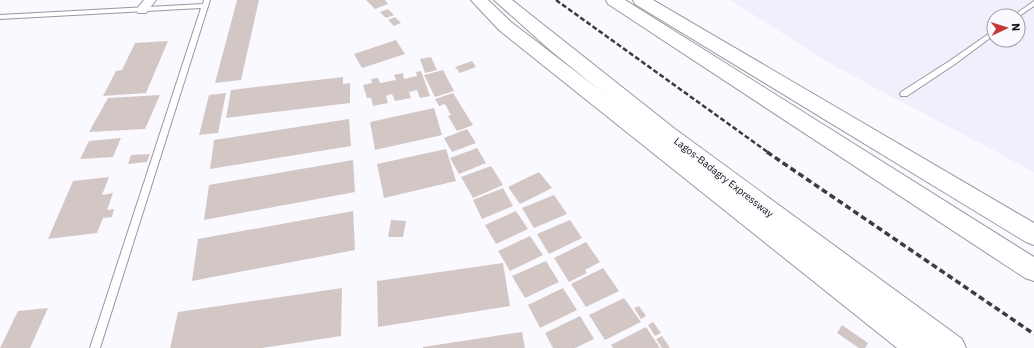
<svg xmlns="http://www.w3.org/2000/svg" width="1034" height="348" viewBox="0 0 1034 348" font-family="'IBM Plex Sans',sans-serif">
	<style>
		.built { fill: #f2effd; fill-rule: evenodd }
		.building { fill: #d3c7c6 }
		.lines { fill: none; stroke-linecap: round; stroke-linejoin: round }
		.lane-casing { stroke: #9997a0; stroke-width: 2 }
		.street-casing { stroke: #9997a0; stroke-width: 2 }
		.primary-casing { stroke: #9997a0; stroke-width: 2 }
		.highway-casing { stroke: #9997a0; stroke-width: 2 }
		.lane { fill: #fff; fill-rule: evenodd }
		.street { fill: #fff; fill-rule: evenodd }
		.primary { fill: #fff; fill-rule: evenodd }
		.highway { fill: #fff; fill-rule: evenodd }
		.rail-far1 { stroke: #3d3c40; stroke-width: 2.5; stroke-dasharray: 5 2.5; stroke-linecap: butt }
		.rail { stroke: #3d3c40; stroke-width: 3.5; stroke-dasharray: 6 3.5; stroke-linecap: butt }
		.labels { text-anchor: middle; stroke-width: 3; stroke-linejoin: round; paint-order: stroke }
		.street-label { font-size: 10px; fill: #100f12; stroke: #faf9ff }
	</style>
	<rect width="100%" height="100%" fill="#faf9ff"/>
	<path class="built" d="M730,0h304v172l-198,-105zM994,16h24v24h-24z"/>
	<g class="building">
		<polygon points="237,0 259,0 241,80 215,83"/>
		<polygon points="366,0 385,0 388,4 375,9"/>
		<polygon points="388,9 394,15 386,18 380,12"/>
		<polygon points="395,17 401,23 394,26 388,20"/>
		<polygon points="396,40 405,54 362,68 354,54"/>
		<polygon points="168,41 146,93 103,96 116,71 122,70 135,43"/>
		<polygon points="431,57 437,70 425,73 420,59"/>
		<polygon points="472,61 476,67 460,73 455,67"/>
		<polygon points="443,70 454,91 435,97 424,75"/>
		<polygon points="421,71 430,96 420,98 417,90 409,92 411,98 395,101 392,94 386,96 388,103 373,106 371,98 367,98 363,85 372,83 371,79 378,78 380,83 396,80 394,75 403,73 404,79 417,76 416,72"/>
		<polygon points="343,77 343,84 350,83 350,103 226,118 231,90"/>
		<polygon points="226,93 218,133 199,135 209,95"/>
		<polygon points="453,93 473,125 457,131 448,116 451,115 445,104 439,106 435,99"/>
		<polygon points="160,95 145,129 89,132 108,98"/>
		<polygon points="434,108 442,135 375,150 370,122"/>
		<polygon points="349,119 351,146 210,169 214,140"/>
		<polygon points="467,129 476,143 452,152 444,138"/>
		<polygon points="121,138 113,157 80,159 89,141"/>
		<polygon points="477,148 486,163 459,174 450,158"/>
		<polygon points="446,149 456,181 384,198 377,164"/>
		<polygon points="150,154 147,162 128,164 131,155"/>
		<polygon points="353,160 355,192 204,220 209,185"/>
		<polygon points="491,166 503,185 473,198 461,177"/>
		<polygon points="539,172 552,188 520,204 508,187"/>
		<polygon points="109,177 102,195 113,193 107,210 114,209 112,217 103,218 97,233 48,239 73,181"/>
		<polygon points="503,188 513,206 482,219 473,200"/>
		<polygon points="554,195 567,214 534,228 522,208"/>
		<polygon points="353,211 355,250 192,281 198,239"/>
		<polygon points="516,211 528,229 496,244 485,225"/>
		<polygon points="391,220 406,221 403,237 388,237"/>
		<polygon points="570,220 582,238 549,254 537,234"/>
		<polygon points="530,236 543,255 510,271 498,251"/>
		<polygon points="586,242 600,262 585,270 587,273 569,282 554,258"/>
		<polygon points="546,261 559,282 525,298 512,276"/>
		<polygon points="503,263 510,306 378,327 377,281"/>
		<polygon points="603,268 619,291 586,307 571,284"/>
		<polygon points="342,288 341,336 262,348 170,348 178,312"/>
		<polygon points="563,288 577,310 540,328 528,305"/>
		<polygon points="624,298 641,322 605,340 589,315"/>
		<polygon points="639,306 646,316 641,319 634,308"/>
		<polygon points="48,308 30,348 0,348 18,311"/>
		<polygon points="580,316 594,339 575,348 553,348 545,333"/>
		<polygon points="653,322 661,333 655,336 648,325"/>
		<polygon points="842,325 868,343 865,348 859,348 837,333"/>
		<polygon points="646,327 660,348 613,348 611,345"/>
		<polygon points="522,332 525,348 423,348 423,347"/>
		<polygon points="662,336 670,348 662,348 656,339"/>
	</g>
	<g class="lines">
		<defs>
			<g id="lane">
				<polygon points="204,0 210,0 100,348 90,348 201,8 0,19 0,15 203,4"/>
				<polygon points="1034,1 1034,6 1018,17 1018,16 1013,16"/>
				<polygon points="994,30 994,35 955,64 907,96 901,96 900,94 901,92 951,60"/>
			</g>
			<polygon id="street" points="144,0 156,0 146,13 138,13 136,10"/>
			<g id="primary">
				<polygon points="471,0 488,0 511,22 747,203 929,339 933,348 897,348 499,30"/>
				<polygon points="633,0 653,0 1034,223 1034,245 1026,242 635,4"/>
			</g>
			<g id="highway">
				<polygon points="494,0 512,0 675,129 962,339 966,348 930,348 661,140 550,50"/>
				<polygon points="606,0 625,0 1034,257 1034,281 1025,278 608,4"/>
			</g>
		</defs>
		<use href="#lane" class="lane-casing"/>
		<use href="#street" class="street-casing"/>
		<use href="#primary" class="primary-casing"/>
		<use href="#highway" class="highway-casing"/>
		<use href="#lane" class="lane"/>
		<use href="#street" class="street"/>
		<use href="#primary" class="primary"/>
		<use href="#highway" class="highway"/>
		<polyline class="rail-far1" points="556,0 769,153"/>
		<polyline class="rail" points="767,152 1034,334"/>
	</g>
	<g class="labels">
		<g class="street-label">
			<text transform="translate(724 177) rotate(38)" y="4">Lagos-Badagry Expressway</text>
		</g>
	</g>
	<g transform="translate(1006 28) rotate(86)"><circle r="19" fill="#faf9ff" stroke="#9c9ba0"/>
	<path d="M0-3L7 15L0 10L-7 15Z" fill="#c63834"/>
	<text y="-6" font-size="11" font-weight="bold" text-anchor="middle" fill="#100f12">N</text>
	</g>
</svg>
